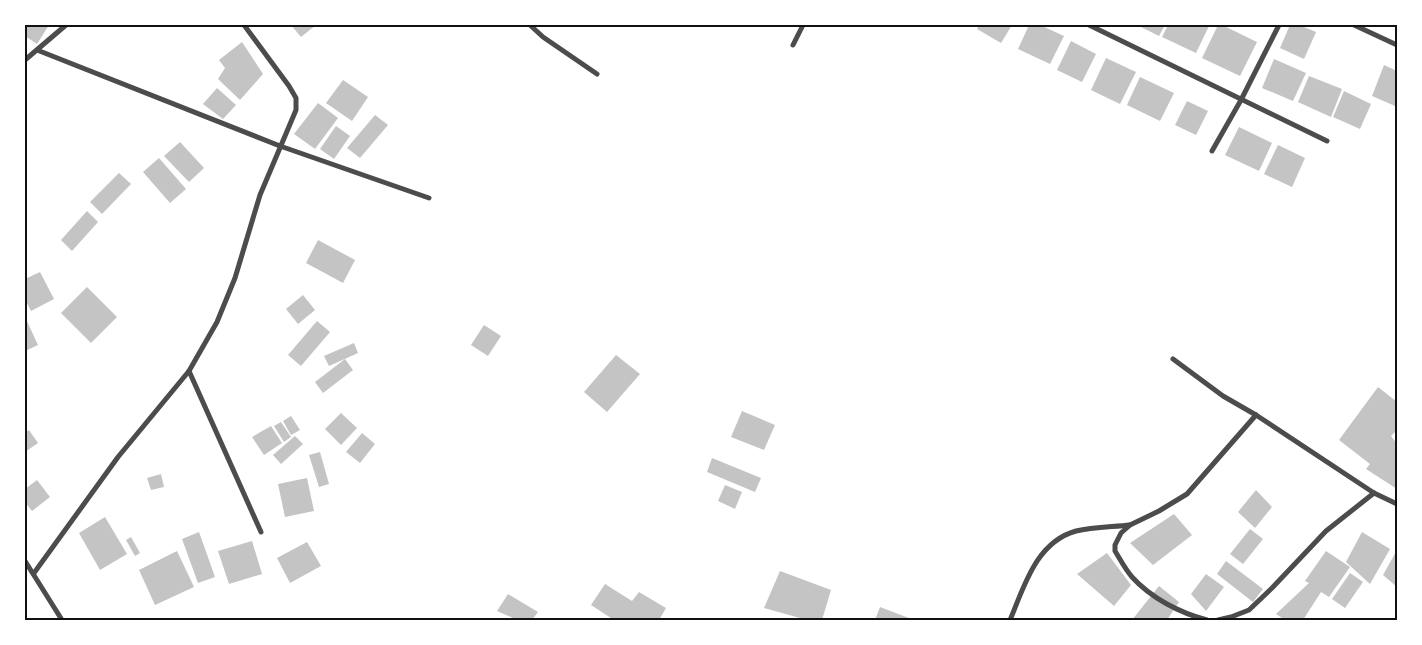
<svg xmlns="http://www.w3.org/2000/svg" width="1422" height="645" viewBox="0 0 1422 645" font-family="Cabin,sans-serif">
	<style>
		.building { fill: #c4c4c4 }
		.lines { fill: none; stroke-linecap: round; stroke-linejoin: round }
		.minor { stroke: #4c4c4c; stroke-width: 5 }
		.neatline { fill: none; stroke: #111; stroke-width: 2 }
	</style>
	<rect width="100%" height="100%" fill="#fff"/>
	<g class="building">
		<polygon points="25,25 49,25 37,44 25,36"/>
		<polygon points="291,25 316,25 301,37"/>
		<polygon points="979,25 1012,25 1001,43 977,29"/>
		<polygon points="1029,25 1040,25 1064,36 1050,64 1018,49"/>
		<polygon points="1137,25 1165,25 1159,36"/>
		<polygon points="1168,25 1207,25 1209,26 1196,53 1162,37"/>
		<polygon points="1218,25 1222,25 1257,42 1240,76 1202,58"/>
		<polygon points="1290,25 1299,25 1316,32 1304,59 1280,48"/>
		<polygon points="1071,41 1096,54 1082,82 1057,70"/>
		<polygon points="242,42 263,74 240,100 218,79 225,68 219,60"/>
		<polygon points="1106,58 1136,72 1120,104 1091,90"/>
		<polygon points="1274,59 1306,73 1293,101 1262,88"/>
		<polygon points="1384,65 1397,71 1397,102 1395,106 1372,96"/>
		<polygon points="1309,76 1342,89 1331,117 1298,102"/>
		<polygon points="1140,77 1174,93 1160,121 1127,105"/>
		<polygon points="343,80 368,97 352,121 326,103"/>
		<polygon points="217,88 236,105 223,119 203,104"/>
		<polygon points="1344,91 1371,104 1360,129 1333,117"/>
		<polygon points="1187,101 1208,111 1196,135 1175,125"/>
		<polygon points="318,103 338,118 315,149 294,134"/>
		<polygon points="375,115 388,125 360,158 347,148"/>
		<polygon points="336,126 350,136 334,159 320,149"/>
		<polygon points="1239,127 1272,143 1259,171 1225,155"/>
		<polygon points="180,142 204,168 189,182 164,156"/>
		<polygon points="1278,145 1305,158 1292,187 1264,174"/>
		<polygon points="159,158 186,189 170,203 143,172"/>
		<polygon points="119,173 131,184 102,214 90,202"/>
		<polygon points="87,211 98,222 72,251 61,240"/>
		<polygon points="318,240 355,260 343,283 306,263"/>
		<polygon points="40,272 54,299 31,311 25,299 25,279"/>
		<polygon points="87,287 117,317 91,343 61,313"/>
		<polygon points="303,295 315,310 298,324 286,309"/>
		<polygon points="25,317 38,345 25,351"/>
		<polygon points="317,321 330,332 301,366 288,355"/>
		<polygon points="484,325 501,336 488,356 471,345"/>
		<polygon points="354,343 358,353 329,366 324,356"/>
		<polygon points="616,355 640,374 607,412 584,392"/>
		<polygon points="345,359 353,370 323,393 315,382"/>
		<polygon points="1378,387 1397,402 1397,430 1391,436 1397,444 1397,489 1366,469 1370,464 1339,440"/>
		<polygon points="742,411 775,425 764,450 731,437"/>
		<polygon points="341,413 357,428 341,445 325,429"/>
		<polygon points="291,416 300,430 291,435 283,421"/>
		<polygon points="281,422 291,437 284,442 274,426"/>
		<polygon points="271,426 282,443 264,455 252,437"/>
		<polygon points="29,430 38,443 25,452 25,433"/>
		<polygon points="362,433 375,444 360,463 346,452"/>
		<polygon points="295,436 303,444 281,464 273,455"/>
		<polygon points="320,452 329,484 319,487 309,455"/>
		<polygon points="712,458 761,478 755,492 707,472"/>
		<polygon points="161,474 164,487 151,490 147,478"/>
		<polygon points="307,478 314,511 285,517 278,484"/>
		<polygon points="37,480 50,497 32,511 25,502 25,489"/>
		<polygon points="725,485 742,492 735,509 718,501"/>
		<polygon points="1256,490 1272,507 1255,528 1238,512"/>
		<polygon points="1174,514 1192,535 1153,565 1130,543"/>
		<polygon points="105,517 127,554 100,570 79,533"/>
		<polygon points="1250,529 1263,539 1243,564 1230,554"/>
		<polygon points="199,532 215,577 198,583 182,539"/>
		<polygon points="1362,532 1390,549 1370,584 1346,562"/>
		<polygon points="131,537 140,553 135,556 126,540"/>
		<polygon points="252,541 262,574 229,584 218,551"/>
		<polygon points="307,542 321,566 290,583 277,558"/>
		<polygon points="1397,550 1397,587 1383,575"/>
		<polygon points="177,551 194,587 155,605 139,570"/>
		<polygon points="1326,551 1350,567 1329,597 1321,592 1303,620 1285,620 1276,614 1309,583 1305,581"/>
		<polygon points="1107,553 1131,585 1114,606 1077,574"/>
		<polygon points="1226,561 1263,589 1253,602 1217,574"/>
		<polygon points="780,571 831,590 822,620 807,620 764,608"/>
		<polygon points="1350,573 1363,582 1345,608 1332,599"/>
		<polygon points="1206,574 1224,587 1206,611 1191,594"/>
		<polygon points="605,584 632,601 639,592 666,608 659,620 614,620 591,605"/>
		<polygon points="1159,586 1179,602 1167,620 1132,620"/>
		<polygon points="508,594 538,612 532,620 511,620 513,618 497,611"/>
		<polygon points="880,607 914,620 875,620"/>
	</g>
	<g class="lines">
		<g class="minor">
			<polyline points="530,25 543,37 597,74"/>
			<polyline points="1089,25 1327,141"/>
			<polyline points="1354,25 1397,45"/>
			<polyline points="793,45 803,25"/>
			<polyline points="37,50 280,146 429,198"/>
			<polyline points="25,60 66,25"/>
			<polyline points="1212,151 1241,100 1279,25"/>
			<polyline points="1173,359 1223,396 1256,415 1374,493 1397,504"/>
			<polyline points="189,371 261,532"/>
			<polyline points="25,561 62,620"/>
			<polyline points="34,573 118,457 189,371 217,322 235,278 260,195 296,110 296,98 289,86 244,25"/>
			<path d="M1010,620c14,-33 26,-78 66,-89 17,-4 36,-4 54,-6"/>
			<path d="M1207,620c-27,-7 -56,-22 -75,-43 -7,-8 -12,-18 -17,-26v-6l6,-12 9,-8 29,-14 28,-17 69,-79"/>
			<polyline points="1218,620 1231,617 1249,610 1272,588 1326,531 1374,493"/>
		</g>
	</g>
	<rect width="1422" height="645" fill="none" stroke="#ffffff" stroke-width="52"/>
	<rect x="26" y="26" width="1370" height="593" class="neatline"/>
</svg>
